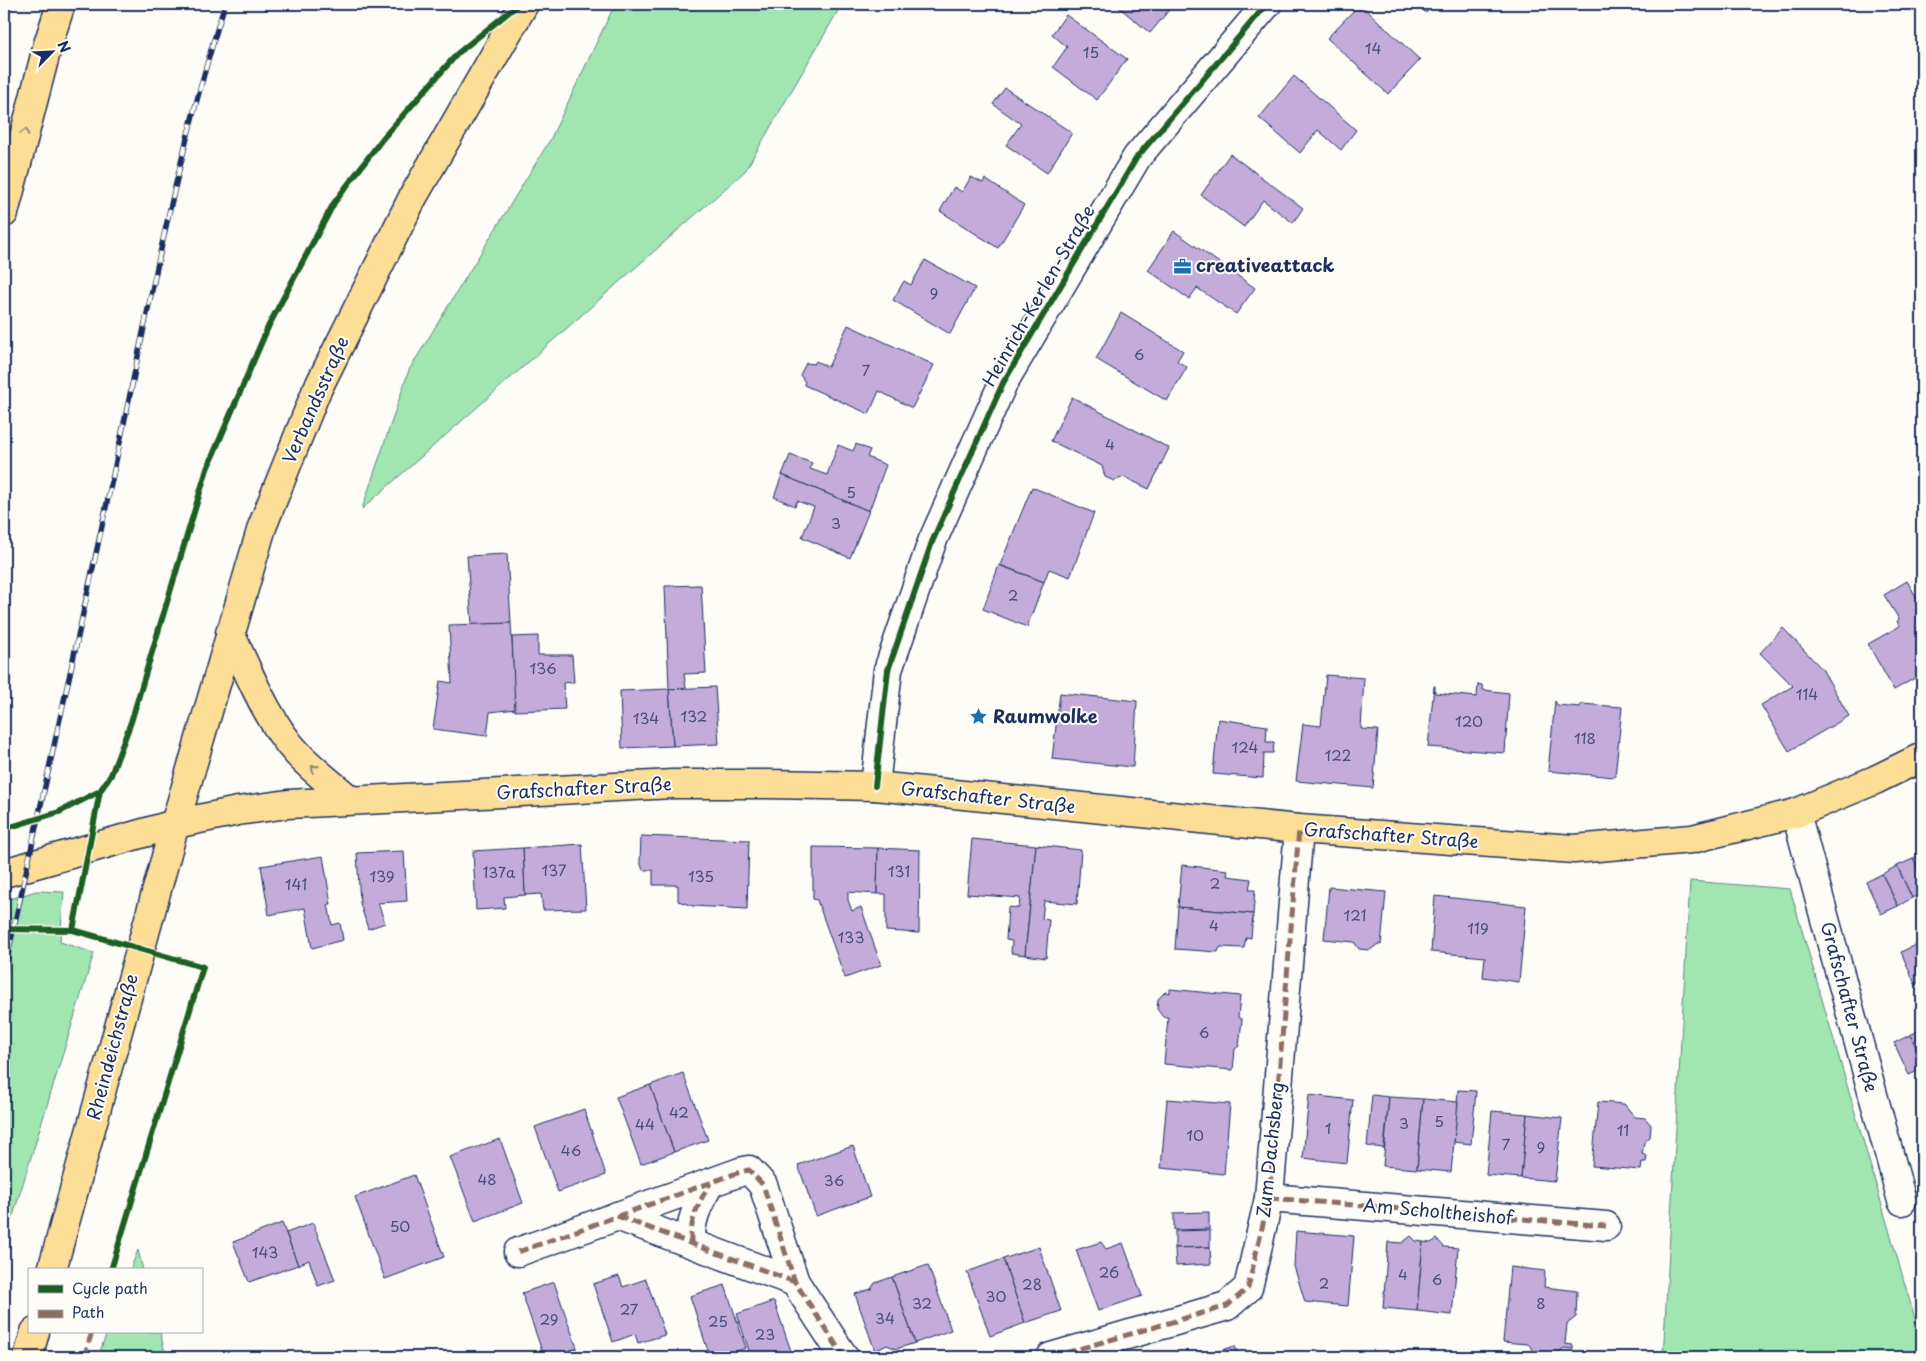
<svg xmlns="http://www.w3.org/2000/svg" width="1926" height="1361" viewBox="0 0 1926 1361" font-family="'Playpen Sans',sans-serif">
	<style>
		.green { fill: #a1e5b1; stroke: #5e8a88 }
		.building { fill: #c3acda; stroke: #1b2f5e }
		.lines { fill: none; stroke-linecap: round; stroke-linejoin: round }
		.minor-casing { stroke: #1b2f5e; stroke-width: 31 }
		.major-casing { stroke: #1b2f5e; stroke-width: 31 }
		.highway-casing { stroke: #1b2f5e; stroke-width: 31 }
		.minor { stroke: #fdfcf7; stroke-width: 28 }
		.major { stroke: #fdde96; stroke-width: 28 }
		.highway { stroke: #fdde96; stroke-width: 28 }
		.rail-casing { stroke: #1b2f5e; stroke-width: 5.5 }
		.rail { stroke: #fdfcf7; stroke-width: 4; stroke-dasharray: 11; stroke-linecap: butt }
		.quiet { stroke: #8d6e63; stroke-width: 5; stroke-dasharray: 10 5; stroke-linecap: butt }
		.cycleway-casing { stroke: #fdfcf7; stroke-width: 9 }
		.cycleway { stroke: #1b5e20; stroke-width: 6 }
		.oneway { stroke: #8c867a }
		.labels { text-anchor: middle; stroke-width: 4; stroke-linejoin: round; paint-order: stroke }
		.number-label { font-size: 15px; fill: #454e7d }
		.poi-label { font-size: 18px; font-weight: bold; fill: #1b2f5e; stroke: #fdfcf7; text-anchor: start }
		.street-label { font-size: 18px; fill: #1b2f5e; stroke: #fdfcf7 }
	</style>
	<rect width="100%" height="100%" fill="#fdfcf7"/>
	<filter id="ink" filterUnits="userSpaceOnUse"><feTurbulence type="fractalNoise" baseFrequency=".02" numOctaves="2"/><feDisplacementMap in="SourceGraphic" scale="10" xChannelSelector="R" yChannelSelector="G"/><feConvolveMatrix kernelMatrix="1 2 1 2 8 2 1 2 1" color-interpolation-filters="sRGB"/></filter>
	<g filter="url(#ink)">
		<g class="green">
			<polygon points="615,4 842,4 745,171 362,509 409,370 550,140"/>
			<polygon points="1690,881 1790,889 1922,1343 1922,1357 1663,1357"/>
			<polygon points="36,891 64,892 60,942 94,953 4,1245 4,901"/>
			<polygon points="138,1250 143,1270 130,1270"/>
			<polygon points="107,1332 160,1332 166,1357 98,1357"/>
		</g>
		<g class="building">
			<polygon points="1115,4 1174,4 1150,33"/>
			<polygon points="1360,4 1420,60 1388,94 1327,38"/>
			<polygon points="1417,4 1435,4 1426,13"/>
			<polygon points="1066,15 1127,59 1097,100 1053,67 1067,47 1052,34"/>
			<polygon points="1294,76 1356,130 1341,150 1318,130 1300,153 1259,118"/>
			<polygon points="1005,88 1072,133 1047,173 1006,145 1021,124 993,104"/>
			<polygon points="1230,154 1303,208 1293,223 1263,200 1244,227 1201,195"/>
			<polygon points="971,177 983,183 985,179 1024,205 998,248 940,211 954,187 962,192"/>
			<polygon points="1174,231 1255,288 1236,314 1197,288 1189,299 1148,270"/>
			<polygon points="925,260 975,288 950,334 893,300 904,281 911,285"/>
			<polygon points="1121,313 1183,351 1177,361 1187,367 1167,401 1096,359"/>
			<polygon points="848,325 934,365 912,408 879,391 869,414 804,385 805,382 800,375 806,363 814,364 816,361 828,367"/>
			<polygon points="1072,397 1169,448 1149,489 1124,477 1114,481 1105,477 1102,466 1051,441"/>
			<polygon points="856,444 870,450 867,457 886,465 869,511 782,475 790,455 812,463 810,469 827,475 838,445 853,451"/>
			<polygon points="782,475 869,511 850,558 802,537 814,507 797,501 795,506 774,497"/>
			<polygon points="1032,487 1094,513 1070,577 1049,569 1044,582 1000,565"/>
			<polygon points="507,554 511,623 472,625 467,556"/>
			<polygon points="999,565 1044,582 1027,627 983,609"/>
			<polygon points="1907,581 1922,607 1922,674 1894,690 1868,644 1900,626 1897,622 1899,619 1884,595"/>
			<polygon points="701,585 706,673 684,674 686,689 669,689 665,586"/>
			<polygon points="511,623 516,709 490,712 487,736 433,729 440,681 452,683 449,625"/>
			<polygon points="1783,628 1822,669 1849,716 1789,751 1761,705 1793,686 1760,653"/>
			<polygon points="538,636 538,655 572,655 574,682 563,683 565,709 515,711 512,637"/>
			<polygon points="1326,675 1364,678 1361,729 1378,730 1373,788 1296,781 1303,724 1321,726"/>
			<polygon points="1478,684 1482,685 1483,690 1509,693 1505,753 1428,747 1434,686 1435,686 1435,693 1477,697"/>
			<polygon points="715,687 719,744 673,746 669,689"/>
			<polygon points="669,689 673,746 622,748 620,691"/>
			<polygon points="1060,693 1137,701 1133,767 1052,759"/>
			<polygon points="1555,701 1557,705 1580,707 1581,704 1622,707 1615,777 1548,771"/>
			<polygon points="1218,719 1267,726 1266,742 1274,742 1273,753 1264,753 1263,778 1213,774"/>
			<polygon points="641,836 749,840 747,909 693,906 678,901 678,885 653,885 653,870 643,870 640,862"/>
			<polygon points="972,839 1036,845 1025,955 1011,953 1012,941 1006,940 1008,907 1019,908 1020,898 967,894"/>
			<polygon points="582,844 586,909 543,910 541,894 525,895 523,848"/>
			<polygon points="1036,845 1081,850 1077,904 1044,901 1042,919 1049,920 1046,958 1025,955"/>
			<polygon points="813,847 878,848 877,894 848,892 848,900 852,911 861,907 881,965 845,978 817,900 813,899"/>
			<polygon points="523,848 525,895 504,897 505,908 476,910 473,851"/>
			<polygon points="878,848 920,850 919,933 886,931 886,894 877,894"/>
			<polygon points="404,851 407,901 378,903 385,923 368,929 360,903 357,853"/>
			<polygon points="1922,854 1922,879 1913,859"/>
			<polygon points="323,856 331,904 328,904 332,925 340,923 343,940 312,948 305,908 269,915 261,866"/>
			<polygon points="1913,859 1922,879 1922,893 1912,898 1897,866"/>
			<polygon points="1182,865 1228,870 1227,876 1251,879 1249,890 1255,890 1253,914 1178,907"/>
			<polygon points="1897,866 1912,898 1898,906 1882,874"/>
			<polygon points="1882,874 1898,906 1881,914 1866,882"/>
			<polygon points="1329,887 1386,892 1381,945 1378,944 1370,950 1359,949 1354,942 1324,939"/>
			<polygon points="1435,896 1526,906 1519,982 1483,977 1485,957 1431,952"/>
			<polygon points="1178,907 1253,914 1251,938 1246,937 1244,948 1220,947 1218,952 1175,949"/>
			<polygon points="1922,942 1922,954 1917,944"/>
			<polygon points="1917,944 1922,954 1922,980 1915,984 1901,952"/>
			<polygon points="1170,989 1240,996 1238,1017 1242,1020 1239,1046 1235,1049 1233,1070 1164,1064 1168,1017 1163,1017 1157,1009 1158,999 1165,992 1170,993"/>
			<polygon points="1922,1029 1922,1059 1910,1035"/>
			<polygon points="1910,1035 1922,1059 1922,1069 1909,1075 1894,1043"/>
			<polygon points="683,1073 708,1140 674,1152 650,1085"/>
			<polygon points="650,1085 674,1152 641,1164 616,1097"/>
			<polygon points="1458,1090 1476,1091 1471,1144 1454,1142"/>
			<polygon points="1309,1095 1353,1100 1347,1163 1303,1158"/>
			<polygon points="1372,1095 1389,1097 1384,1148 1367,1146"/>
			<polygon points="1389,1097 1423,1099 1417,1169 1383,1166"/>
			<polygon points="1167,1099 1230,1104 1224,1174 1161,1168"/>
			<polygon points="1423,1099 1458,1102 1451,1172 1417,1169"/>
			<polygon points="1598,1102 1624,1104 1635,1117 1645,1118 1651,1125 1650,1137 1644,1142 1642,1154 1647,1156 1646,1162 1642,1162 1641,1170 1592,1166"/>
			<polygon points="584,1109 606,1175 558,1192 535,1127"/>
			<polygon points="1492,1111 1527,1114 1521,1178 1486,1175"/>
			<polygon points="1527,1114 1562,1118 1555,1181 1521,1178"/>
			<polygon points="500,1139 523,1203 475,1221 450,1157"/>
			<polygon points="853,1146 870,1197 816,1216 798,1165"/>
			<polygon points="414,1175 444,1257 385,1279 355,1197"/>
			<polygon points="1209,1212 1209,1229 1174,1230 1174,1213"/>
			<polygon points="282,1223 298,1265 249,1282 233,1242"/>
			<polygon points="313,1223 335,1280 318,1286 309,1260 298,1265 286,1233"/>
			<polygon points="1210,1230 1210,1247 1175,1248 1175,1231"/>
			<polygon points="1296,1231 1354,1236 1348,1306 1305,1302 1294,1266"/>
			<polygon points="1411,1236 1416,1241 1423,1242 1417,1311 1383,1308 1388,1242 1402,1243"/>
			<polygon points="1437,1239 1444,1247 1458,1248 1452,1315 1417,1311 1423,1242 1431,1243"/>
			<polygon points="1101,1242 1106,1249 1123,1243 1142,1296 1098,1311 1076,1250"/>
			<polygon points="1039,1247 1061,1311 1025,1323 1003,1259"/>
			<polygon points="1210,1247 1211,1264 1176,1266 1175,1248"/>
			<polygon points="1003,1259 1025,1323 990,1336 967,1272"/>
			<polygon points="928,1265 951,1330 915,1343 892,1277"/>
			<polygon points="1510,1267 1545,1271 1544,1287 1577,1291 1576,1317 1567,1324 1565,1344 1573,1345 1573,1349 1564,1348 1556,1354 1535,1352 1528,1344 1503,1342"/>
			<polygon points="619,1276 623,1287 646,1279 665,1335 638,1343 635,1334 613,1342 593,1284"/>
			<polygon points="892,1277 915,1343 896,1349 887,1345 875,1351 855,1294 871,1289 875,1283"/>
			<polygon points="554,1282 577,1348 549,1357 544,1357 522,1293"/>
			<polygon points="725,1285 746,1348 719,1357 710,1357 690,1296"/>
			<polygon points="774,1301 793,1357 751,1357 737,1314"/>
			<polygon points="1235,1346 1239,1357 1201,1357"/>
		</g>
		<g class="lines">
			<defs>
				<g id="minor">
					<polyline points="875,786 888,670 932,542 1003,383 1137,157 1267,4"/>
					<polyline points="1796,813 1902,1201"/>
					<polyline points="1269,1198 1606,1226"/>
					<polyline points="617,1216 795,1282"/>
					<path d="M691,1243c-1,-25 7,-38 19,-60"/>
					<polyline points="518,1252 740,1172 749,1170 763,1185 795,1282 844,1357"/>
					<polyline points="1051,1357 1227,1306 1248,1288 1269,1198 1299,829"/>
				</g>
				<g id="major">
					<path d="M230,633c18,38 39,91 68,121 16,17 35,31 52,46"/>
					<polyline points="4,873 175,824 238,811 288,804 673,784 768,784 875,786 1299,829 1574,849 1692,839 1796,813 1875,780 1922,757"/>
					<polyline points="52,1270 175,824 262,527 316,392 413,197 524,4"/>
					<polyline points="28,1357 35,1332"/>
				</g>
				<polyline id="highway" points="4,213 48,44 61,4"/>
			</defs>
			<use href="#minor" class="minor-casing"/>
			<use href="#major" class="major-casing"/>
			<use href="#highway" class="highway-casing"/>
			<use href="#minor" class="minor"/>
			<use href="#major" class="major"/>
			<use href="#highway" class="highway"/>
			<defs>
				<path id="rail" d="M4,972c36,-166 74,-331 109,-497 34,-158 63,-317 112,-471"/>
			</defs>
			<use href="#rail" class="rail-casing"/>
			<use href="#rail" class="rail"/>
			<g class="quiet">
				<polyline points="1269,1198 1606,1226"/>
				<polyline points="617,1216 795,1282"/>
				<path d="M691,1243c-1,-25 7,-38 19,-60"/>
				<polyline points="518,1252 740,1172 749,1170 763,1185 795,1282 844,1357"/>
				<polyline points="84,1357 92,1332"/>
				<polyline points="1051,1357 1227,1306 1248,1288 1269,1198 1299,829"/>
			</g>
			<defs>
				<g id="cycleway">
					<polyline points="875,786 888,670 932,542 1003,383 1137,157 1267,4"/>
					<polyline points="4,829 59,812 100,791"/>
					<polyline points="4,929 73,930"/>
					<polyline points="111,1270 203,967 73,930 100,791 111,775 131,722 207,469 269,325 334,203 383,138 458,53 519,4"/>
				</g>
			</defs>
			<use href="#cycleway" class="cycleway-casing"/>
			<use href="#cycleway" class="cycleway"/>
		</g>
		<defs><path id="oneway-chevron" d="M-2-3.5L2.5 0L-2 3.5" fill="none" stroke-width="1.6" stroke-linecap="round" stroke-linejoin="round" transform="scale(1.25)"/></defs>
		<g class="oneway">
			<use href="#oneway-chevron" transform="translate(25 132) rotate(-75)"/>
			<use href="#oneway-chevron" transform="translate(314 768) rotate(-139)"/>
		</g>
	</g>
	<defs>
		<symbol id="office-bare" viewBox="-9 -9 18 18"><path d="M-6-3h4V-5.5h4V-3h4V5H-6ZM-1-4.5V-3h2v-1.5ZM-6 0V1H6V0Z" fill="#1f6fb2" stroke="#fdfcf7" stroke-width="2.5" paint-order="stroke"/></symbol>
		<symbol id="sight-bare" viewBox="-9 -9 18 18"><path d="M0-6L1.8-2.2L6-1.7L2.9 1.2L3.7 5.4L0 3.3L-3.7 5.4L-2.9 1.2L-6-1.7L-1.8-2.2Z" fill="#1f6fb2" stroke="#fdfcf7" stroke-width="2.5" paint-order="stroke"/></symbol>
	</defs>
	<g fill-rule="evenodd">
		<use href="#office-bare" x="1170" y="254" width="25" height="25"/>
		<use href="#sight-bare" x="966" y="704" width="25" height="25"/>
	</g>
	<g class="labels">
		<g class="number-label">
			<text x="1373" y="54">14</text>
			<text x="1091" y="58">15</text>
			<text x="934" y="299">9</text>
			<text x="1139" y="360">6</text>
			<text x="866" y="376">7</text>
			<text x="1110" y="450">4</text>
			<text x="851" y="498">5</text>
			<text x="836" y="529">3</text>
			<text x="1013" y="601">2</text>
			<text x="543" y="674">136</text>
			<text x="1807" y="700">114</text>
			<text x="694" y="722">132</text>
			<text x="646" y="724">134</text>
			<text x="1469" y="727">120</text>
			<text x="1585" y="744">118</text>
			<text x="1245" y="753">124</text>
			<text x="1338" y="761">122</text>
			<text x="554" y="876">137</text>
			<text x="899" y="877">131</text>
			<text x="499" y="878">137a</text>
			<text x="382" y="882">139</text>
			<text x="701" y="882">135</text>
			<text x="1215" y="889">2</text>
			<text x="296" y="890">141</text>
			<text x="1355" y="921">121</text>
			<text x="1214" y="931">4</text>
			<text x="1478" y="934">119</text>
			<text x="851" y="943">133</text>
			<text x="1204" y="1038">6</text>
			<text x="679" y="1118">42</text>
			<text x="1439" y="1127">5</text>
			<text x="1404" y="1129">3</text>
			<text x="645" y="1130">44</text>
			<text x="1328" y="1134">1</text>
			<text x="1623" y="1136">11</text>
			<text x="1195" y="1141">10</text>
			<text x="1506" y="1150">7</text>
			<text x="1541" y="1153">9</text>
			<text x="571" y="1156">46</text>
			<text x="487" y="1185">48</text>
			<text x="834" y="1186">36</text>
			<text x="400" y="1232">50</text>
			<text x="265" y="1258">143</text>
			<text x="1109" y="1278">26</text>
			<text x="1403" y="1280">4</text>
			<text x="1437" y="1285">6</text>
			<text x="1324" y="1289">2</text>
			<text x="1032" y="1290">28</text>
			<text x="996" y="1302">30</text>
			<text x="922" y="1309">32</text>
			<text x="1541" y="1309">8</text>
			<text x="629" y="1315">27</text>
			<text x="885" y="1324">34</text>
			<text x="549" y="1325">29</text>
			<text x="718" y="1327">25</text>
			<text x="765" y="1340">23</text>
		</g>
		<g class="poi-label">
			<text x="1196" y="272">creativeattack</text>
			<text x="993" y="723">Raumwolke</text>
		</g>
		<g class="street-label">
			<text transform="translate(1039 296) rotate(-60)" y="6">Heinrich-Kerlen-Straße</text>
			<text transform="translate(316 400) rotate(-66)" y="6">Verbandsstraße</text>
			<text transform="translate(584 789) rotate(-3)" y="6">Grafschafter Straße</text>
			<text transform="translate(988 798) rotate(6)" y="6">Grafschafter Straße</text>
			<text transform="translate(1391 836) rotate(4)" y="6">Grafschafter Straße</text>
			<text transform="translate(1849 1007) rotate(75)" y="6">Grafschafter Straße</text>
			<text transform="translate(113 1047) rotate(-75)" y="6">Rheindeichstraße</text>
			<text transform="translate(1271 1150) rotate(-84)" y="6">Zum Dachsberg</text>
			<text transform="translate(1438 1212) rotate(5)" y="6">Am Scholtheishof</text>
		</g>
	</g>
	<rect width="1926" height="1361" fill="none" stroke="#fdfcf7" stroke-width="20"/>
	<rect x="10" y="10" width="1906" height="1341" fill="none" stroke="#1b2f5e" stroke-width="2" filter="url(#ink)"/>
	<rect x="28" y="1268" width="175" height="65" fill="#fdfcf7" stroke="#a3aaba"/>
	<rect x="38" y="1285" width="25" height="8" fill="#1b5e20" stroke="#a3aaba"/>
	<text x="72" y="1294" font-size="15" fill="#1b2f5e">Cycle path</text>
	<rect x="38" y="1310" width="25" height="8" fill="#8d6e63" stroke="#a3aaba"/>
	<text x="72" y="1318" font-size="15" fill="#1b2f5e">Path</text>
	<g transform="translate(52 52) rotate(66)" stroke="#fdfcf7" stroke-width="4" paint-order="stroke">
	<path d="M0-4L9 19L0 12L-9 19Z" fill="#1b2f5e"/>
	<text y="-8" font-size="14" font-weight="bold" text-anchor="middle" fill="#1b2f5e">N</text>
	</g>
</svg>
